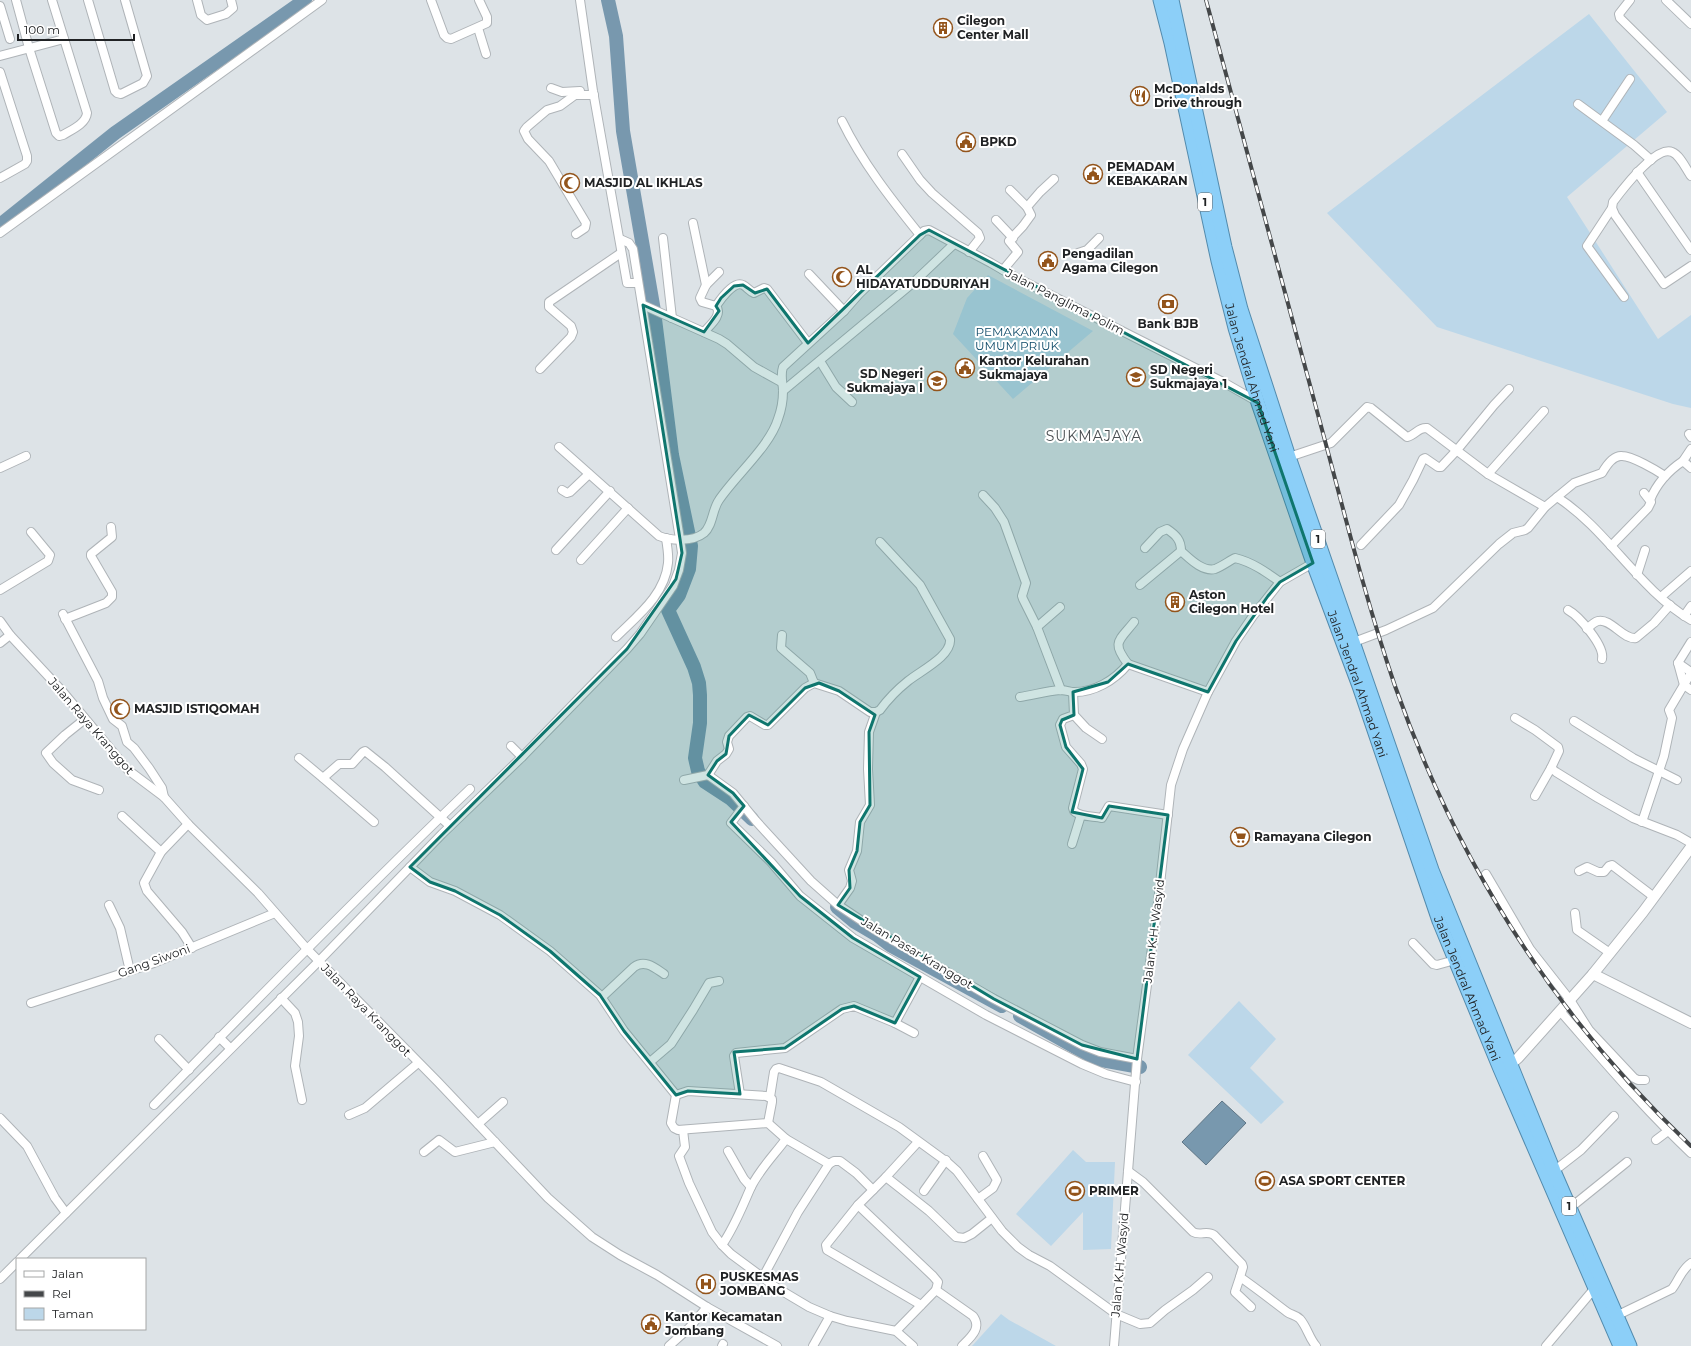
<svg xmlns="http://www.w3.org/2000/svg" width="1691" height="1346" viewBox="0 0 1691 1346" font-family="Montserrat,sans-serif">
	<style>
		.green { fill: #bcd7e9 }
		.water { fill: #7898ae; stroke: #5e7585 }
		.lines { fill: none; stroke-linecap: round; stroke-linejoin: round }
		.river { stroke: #7898ae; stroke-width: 14 }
		.minor-casing { stroke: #afb4b8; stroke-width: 10 }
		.tertiary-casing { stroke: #afb4b8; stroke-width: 12 }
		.trunk-casing { stroke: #538bad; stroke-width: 15 }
		.minor { stroke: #fff; stroke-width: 8 }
		.tertiary { stroke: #fff; stroke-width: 10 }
		.trunk { stroke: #8ccff8; stroke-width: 13 }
		.rail-casing { stroke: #444749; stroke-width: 4 }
		.rail { stroke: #fff; stroke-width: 2.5; stroke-dasharray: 8; stroke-linecap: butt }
		.marked { fill: #0f766e; fill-opacity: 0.2; stroke: #0f766e; stroke-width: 3; stroke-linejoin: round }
		.labels { text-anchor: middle; stroke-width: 4; stroke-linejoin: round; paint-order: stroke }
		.shield { fill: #fff; stroke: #636466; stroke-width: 1 }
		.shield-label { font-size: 11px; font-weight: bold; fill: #202224 }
		.poi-label { font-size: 12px; font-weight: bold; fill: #202224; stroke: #fff; text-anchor: start }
		.street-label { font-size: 12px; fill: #202224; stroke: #fff }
		.park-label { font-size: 12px; fill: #0d4968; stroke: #fff }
		.quarter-label { font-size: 14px; letter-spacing: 1px; fill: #494e51; stroke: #fff }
	</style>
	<rect width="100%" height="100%" fill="#dde3e7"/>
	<g class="green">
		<polygon points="1589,14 1667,112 1567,197 1658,339 1691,315 1691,408 1673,404 1437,327 1327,213"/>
		<polygon points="988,275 1093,331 1013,399 953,334 967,298"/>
		<polygon points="1239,1001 1276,1039 1250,1068 1284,1102 1261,1124 1188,1055"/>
		<polygon points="1073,1150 1086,1162 1115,1162 1111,1249 1083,1250 1083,1212 1051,1246 1016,1214"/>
		<polygon points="1001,1314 1009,1320 1056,1346 972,1346"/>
	</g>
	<polygon class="water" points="1222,1101 1246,1123 1206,1165 1182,1142"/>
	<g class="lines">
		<g class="river">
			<polyline points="608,0 616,36 623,131 654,311 672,455 691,546 689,569 679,595 668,610 694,667 699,683 700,695 700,723 695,758 698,771 705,782 731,799 752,819"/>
			<polyline points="0,225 115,133 305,0"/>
			<polyline points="837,907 855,922 877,935 890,945 1002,1006"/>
			<polyline points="1020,1016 1096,1059 1140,1067"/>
		</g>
		<defs>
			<g id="minor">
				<path d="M16,0l13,48 27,85 3,3 4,-1c8,-5 23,-11 24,-22l-35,-113"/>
				<polyline points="88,0 115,91 117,93 121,94 143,83 147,76 125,0"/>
				<polyline points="197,0 201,15 207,20 226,14 233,8 231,0"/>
				<polyline points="431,0 444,35 447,38 451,39 487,23 487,17 479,0"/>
				<polyline points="580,0 593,91 627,283 638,283"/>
				<polyline points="1630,0 1619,14 1620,18 1691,88"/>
				<polyline points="1666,0 1691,24"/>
				<polyline points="0,6 10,39"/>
				<polyline points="478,28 486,54"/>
				<polyline points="0,56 64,39"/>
				<polyline points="0,72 27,156 27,161 25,164 0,178"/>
				<polyline points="551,88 562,92 580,91"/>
				<polyline points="1578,104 1634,145 1651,160"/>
				<path d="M842,121c20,41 49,78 78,114"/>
				<polyline points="1602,121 1630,79"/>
				<polyline points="902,154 920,180 932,193 978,233 980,238 969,252"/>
				<polyline points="1637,172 1691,250"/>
				<path d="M1691,176c-5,-7 -11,-21 -19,-24 -16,-7 -50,38 -59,50l-1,6 3,7 49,69 27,-18"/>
				<polyline points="1010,190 1027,207"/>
				<polyline points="1612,208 1587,246 1624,297"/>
				<polyline points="996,220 1013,238"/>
				<polyline points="693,223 706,285"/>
				<polyline points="0,233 322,0"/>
				<polyline points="576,234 585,228 586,223 549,161 528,139 524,131 527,127 547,110 560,106 575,95 594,95"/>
				<polyline points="663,238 672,318"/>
				<polyline points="1078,253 1087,250 1099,238"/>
				<polyline points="1003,270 1018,252 1009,241 1023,226 1031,215 1027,207 1040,192 1054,179"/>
				<polyline points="809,274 844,311"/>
				<polyline points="643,305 719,339 727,344 754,367 781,382"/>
				<polyline points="716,306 702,302 700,298 706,285 719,272"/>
				<path d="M704,332c6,-7 19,-17 12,-26 4,-6 18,-26 27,-21 4,2 6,6 11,8l10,-5 3,1 41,54"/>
				<polyline points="820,361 836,387 852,402"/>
				<polyline points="540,369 571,337 573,332 571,326 549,307 549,302 621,253"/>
				<polyline points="783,391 914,282 954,244"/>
				<polyline points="1689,434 1691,437"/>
				<path d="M559,447l100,89c12,5 34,6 45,-3 9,-8 8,-23 15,-33 16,-24 51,-54 59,-81 3,-8 5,-19 5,-28 0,-8 -3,-15 0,-24l61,-56 15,-17 61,-59 4,-4 5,-1 62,33 24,14 208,105 35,20"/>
				<path d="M1289,457l42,-14 36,-36 4,1 36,29c9,-2 11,-10 20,-9l61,46 57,33 12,-10c51,33 81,92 134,123"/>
				<polyline points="1683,461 1691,449"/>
				<polyline points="0,468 26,456"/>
				<polyline points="1488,474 1544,411"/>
				<polyline points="562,490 567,493 570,492 589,474"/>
				<polyline points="983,495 995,508 1004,522 1026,583 1022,596 1023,599 1037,627"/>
				<path d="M1557,497l17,-14 28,-10c4,-7 11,-18 20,-17 10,0 34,14 43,20"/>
				<path d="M1650,500c7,-17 18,-29 33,-39l8,7"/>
				<polyline points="1361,545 1399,505 1413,480 1423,459 1425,458 1438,467 1441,467 1457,450 1494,405 1509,389"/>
				<polyline points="1611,546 1648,508 1651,502 1644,493"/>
				<path d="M1145,548l15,-16 7,-3c9,6 14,11 14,22"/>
				<polyline points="556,550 610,491"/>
				<polyline points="581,560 628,508"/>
				<polyline points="1637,575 1645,550"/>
				<path d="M1140,585l41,-34c8,7 21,21 34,18 6,-2 14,-8 20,-11 17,4 31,14 45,24"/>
				<polyline points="0,590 48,561 50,555 31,532"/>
				<polyline points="1661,597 1691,571"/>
				<polyline points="1060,607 1037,627 1061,690"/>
				<path d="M1568,610c11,6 37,36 34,49"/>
				<polyline points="63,614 98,681 103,698 113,719 122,726 127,742 134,748 149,768 162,788 164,797"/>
				<polyline points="1684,616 1691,606"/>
				<polyline points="65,619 106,603 112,597 112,592 91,556 91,554 112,537 111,527"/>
				<polyline points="0,621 10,635 63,692 128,770 164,797 188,824 258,893 307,949 438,1082 548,1198 592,1237 620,1255 657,1275 707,1307 777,1346"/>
				<path d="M1587,629c3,-3 7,-7 11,-8 13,-3 25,19 38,17l18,-15 16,-18"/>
				<polyline points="782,635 781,648 810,673 814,683"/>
				<path d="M616,637c21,-21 49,-42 52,-74 1,-8 -1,-17 -2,-25"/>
				<polyline points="1354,642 1386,630 1433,608 1499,544 1513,533 1525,530 1528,528 1545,507"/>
				<polyline points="1691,642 1678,663 1691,672"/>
				<polyline points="0,643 10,635"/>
				<polyline points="1678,663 1684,685 1691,690"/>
				<path d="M1128,664c-17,-22 -9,-23 6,-42"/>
				<path d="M1073,692l1,23 -11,4 -3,6 6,22 15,17 2,5 -10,39 1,3c6,6 19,5 28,7l7,-12 59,9"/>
				<path d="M1020,697c13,-2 27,-6 40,-7 4,0 8,1 12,2 22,1 43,-12 56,-28l80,28"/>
				<polyline points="1074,715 1086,728 1102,739"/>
				<polyline points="1515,718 1535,730 1558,747 1559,751 1551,768 1556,772 1598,798 1633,818 1677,835 1691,843"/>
				<polyline points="85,719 65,735 46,753 53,763 72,780 99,790"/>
				<polyline points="1574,721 1633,758 1677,780"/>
				<polyline points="511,746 522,757"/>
				<polyline points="299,758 323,778"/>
				<polyline points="708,775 733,793 756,821 811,881 838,905 877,931 994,999 1082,1045 1100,1052 1137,1059"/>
				<path d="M684,780l24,-5 9,-14 9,-7 3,-5 -2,-7 2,-6 18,-19 3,-1 15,9h3l37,-37 9,-5 25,8 31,21h6l4,-2c8,-11 18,-21 28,-29 12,-10 44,-25 42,-42l-30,-54 -40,-43"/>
				<polyline points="1535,796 1551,768"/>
				<polyline points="744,806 731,823 771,862 800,896 853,938 986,1015 1082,1064 1106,1074 1136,1082"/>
				<polyline points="122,816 161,852"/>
				<polyline points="374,822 323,778 339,764 352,764 363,752 365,751 385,767 450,826"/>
				<polyline points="1642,822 1664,756 1672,718 1669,710 1691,673"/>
				<polyline points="188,824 161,852 144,883 147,891 182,932 192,948"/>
				<polyline points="1072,844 1081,815"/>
				<polyline points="410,867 430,882 455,891 500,915 550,951 600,995 624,1031 676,1095 671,1123 674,1128 678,1130 768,1123 786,1139"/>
				<polyline points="1579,871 1587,867 1598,872 1604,872 1609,866 1612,865 1654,897"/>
				<polyline points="1486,874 1530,949 1570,1000 1589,1030 1634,1078 1638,1080 1645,1080"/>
				<polyline points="109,905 120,928 130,971"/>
				<polyline points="838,905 850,888 852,881 849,870 857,851 860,822 870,805 868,769 869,732 876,712"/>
				<polyline points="1575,913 1577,930 1610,953"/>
				<polyline points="1413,943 1433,964 1437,965 1455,960"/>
				<path d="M602,997l32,-30c11,-8 21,1 30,7"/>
				<polyline points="281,998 295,1013 298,1022 299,1036 295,1066 302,1100"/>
				<polyline points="31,1003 154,963 275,913"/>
				<path d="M1560,1011c43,49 84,98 131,142"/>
				<polyline points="895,1023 920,977"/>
				<polyline points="219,1037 230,1048"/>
				<polyline points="159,1039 189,1070"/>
				<polyline points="650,1062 671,1044 693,1010 709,983 719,981"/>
				<polyline points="740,1094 734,1056 736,1053 785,1048 842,1009 854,1006 895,1023 914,1033"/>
				<polyline points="676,1095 688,1091 766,1096 772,1099 772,1102 768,1123"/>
				<polyline points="770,1097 774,1072 776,1069 779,1068 821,1082 899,1127 947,1162 957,1171 1002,1231 1018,1247 1029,1255 1050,1266 1116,1314 1140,1324 1150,1323 1165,1310 1193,1290 1208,1277"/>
				<path d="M154,1105c104,-107 208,-213 316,-316"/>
				<polyline points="349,1115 365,1108 418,1063"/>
				<polyline points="0,1118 27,1146 55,1198 66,1213"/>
				<polyline points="478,1124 503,1102"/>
				<polyline points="683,1130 685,1147 679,1156 689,1183 712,1232 722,1245 731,1254 777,1288 809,1307 830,1316 847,1321 896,1331 913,1346"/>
				<polyline points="1656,1140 1668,1131"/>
				<polyline points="918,1142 886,1177 858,1205 933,1276 938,1282 936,1290"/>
				<polyline points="728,1151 744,1179 751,1187"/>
				<polyline points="424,1152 439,1140 455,1152 495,1142"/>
				<path d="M1128,1171l15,11 50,50c7,4 14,-2 21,3l28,29 1,3 -3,10c16,11 31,23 47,35 4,3 9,3 13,7 7,8 9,19 16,27"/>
				<polyline points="1554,1171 1581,1150 1614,1116"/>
				<polyline points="886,1177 929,1211 956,1237 964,1238 972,1234 992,1218"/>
				<polyline points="924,1191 946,1160"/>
				<polyline points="978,1199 993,1188 997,1180 983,1156"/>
				<polyline points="858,1205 826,1245 827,1250 921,1305"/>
				<polyline points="1570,1208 1627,1162"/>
				<path d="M722,1245c13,-19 20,-38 29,-58 9,-18 23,-32 35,-48l43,25"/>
				<polyline points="20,1259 319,961 442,834 522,757 627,649 640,634 673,586 679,570 682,553 680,539 633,249 629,243 620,239"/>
				<polyline points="763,1277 798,1212 829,1164 834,1161 840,1161 856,1173 873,1190"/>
				<polyline points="1240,1277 1235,1292 1251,1307"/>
				<polyline points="0,1279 17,1262"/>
				<path d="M1616,1316l56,-27c7,-9 9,-19 19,-26"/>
				<path d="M896,1331l40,-41 37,26c9,12 -2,21 -11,30"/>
				<polyline points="669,1346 689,1328 707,1307"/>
				<polyline points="722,1346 723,1344"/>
				<polyline points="813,1346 830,1316"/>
				<polyline points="1114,1346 1137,1059 1157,911 1171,785 1183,749 1208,692 1236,641 1253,616 1280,582 1313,563"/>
				<polyline points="1546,1346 1594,1289"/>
			</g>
			<g id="tertiary">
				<polyline points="1593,974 1691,1023"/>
				<polyline points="1511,1064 1518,1058 1593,974 1643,912 1691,847"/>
			</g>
			<g id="trunk">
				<path id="s1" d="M1160,0l11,43 47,218 17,67 23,75 55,160 46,123 80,235 61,148 120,277"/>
				<polyline points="1172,0 1225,247 1241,309 1289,457 1432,870 1554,1171 1630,1346"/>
			</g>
		</defs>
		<use href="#minor" class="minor-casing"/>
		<use href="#tertiary" class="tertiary-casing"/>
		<use href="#trunk" class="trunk-casing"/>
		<use href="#minor" class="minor"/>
		<use href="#tertiary" class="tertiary"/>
		<use href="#trunk" class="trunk"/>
		<defs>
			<path id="rail" d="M1206,0c37,137 74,274 111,411 25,92 47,184 78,275 62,176 160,331 296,460"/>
		</defs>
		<use href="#rail" class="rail-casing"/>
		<use href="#rail" class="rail"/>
	</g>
	<path class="marked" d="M929,230l329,173 55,160 -33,19 -12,14 -32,45 -28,51 -80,-28 -20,18 -35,10 1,23 -12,5 -2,5 6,22 17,22 -11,43 30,6 7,-12 59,9 -31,244 -55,-14 -88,-46 -156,-94 12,-17 -1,-18 8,-19 3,-29 10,-17 -1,-73 6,-17 -36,-24 -20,-8 -14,5 -37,37 -19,-10 -20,21 -3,18 -9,7 -9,14 25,18 11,13 -13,16 69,74 53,42 67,39 -25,46 -41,-17 -12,3 -57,39 -51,4 6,42 -52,-3 -12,4 -52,-64 -24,-36 -50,-44 -50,-36 -45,-24 -25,-9 -20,-15 217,-218 49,-70 6,-26 -2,-14 -37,-234 61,27 15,-21 -3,-5 5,-8 13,-12 9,-1 12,8 12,-4 41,54 112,-108z"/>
	<defs>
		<symbol id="building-ring" viewBox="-11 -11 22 22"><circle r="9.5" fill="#fff" stroke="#93541b" stroke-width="1.5"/><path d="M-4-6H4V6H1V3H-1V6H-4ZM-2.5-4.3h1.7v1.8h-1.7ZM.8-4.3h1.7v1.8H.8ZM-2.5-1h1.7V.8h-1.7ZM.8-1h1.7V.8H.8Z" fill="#93541b"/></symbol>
		<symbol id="restaurant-ring" viewBox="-11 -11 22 22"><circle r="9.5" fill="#fff" stroke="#93541b" stroke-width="1.5"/><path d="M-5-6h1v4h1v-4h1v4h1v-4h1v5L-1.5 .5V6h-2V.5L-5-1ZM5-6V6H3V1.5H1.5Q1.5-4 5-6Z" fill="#93541b"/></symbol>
		<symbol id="civic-ring" viewBox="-11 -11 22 22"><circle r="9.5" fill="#fff" stroke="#93541b" stroke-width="1.5"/><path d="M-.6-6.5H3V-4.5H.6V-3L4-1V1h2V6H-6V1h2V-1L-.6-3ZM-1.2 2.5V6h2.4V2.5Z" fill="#93541b"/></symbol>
		<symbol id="mosque-ring" viewBox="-11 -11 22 22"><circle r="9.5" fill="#fff" stroke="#93541b" stroke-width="1.5"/><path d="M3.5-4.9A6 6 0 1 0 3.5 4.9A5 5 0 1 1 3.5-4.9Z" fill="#93541b"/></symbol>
		<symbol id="bank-ring" viewBox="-11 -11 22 22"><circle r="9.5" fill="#fff" stroke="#93541b" stroke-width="1.5"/><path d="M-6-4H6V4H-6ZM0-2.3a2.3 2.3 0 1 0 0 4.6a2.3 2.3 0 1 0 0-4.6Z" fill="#93541b"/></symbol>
		<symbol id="school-ring" viewBox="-11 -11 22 22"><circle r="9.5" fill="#fff" stroke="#93541b" stroke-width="1.5"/><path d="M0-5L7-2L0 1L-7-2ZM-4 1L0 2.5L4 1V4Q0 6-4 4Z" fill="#93541b"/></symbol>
		<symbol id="supermarket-ring" viewBox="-11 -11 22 22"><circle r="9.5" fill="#fff" stroke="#93541b" stroke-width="1.5"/><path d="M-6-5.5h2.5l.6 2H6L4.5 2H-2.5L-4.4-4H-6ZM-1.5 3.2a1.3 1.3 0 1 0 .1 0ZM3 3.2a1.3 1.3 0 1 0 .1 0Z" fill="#93541b"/></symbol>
		<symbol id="stadium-ring" viewBox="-11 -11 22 22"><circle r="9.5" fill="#fff" stroke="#93541b" stroke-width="1.5"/><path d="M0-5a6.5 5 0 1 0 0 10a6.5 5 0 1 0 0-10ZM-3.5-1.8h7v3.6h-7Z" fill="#93541b"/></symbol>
		<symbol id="hospital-ring" viewBox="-11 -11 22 22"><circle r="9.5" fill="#fff" stroke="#93541b" stroke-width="1.5"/><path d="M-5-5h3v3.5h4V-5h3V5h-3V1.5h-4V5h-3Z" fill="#93541b"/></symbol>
	</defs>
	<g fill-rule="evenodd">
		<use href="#building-ring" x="932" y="17" width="22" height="22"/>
		<use href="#restaurant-ring" x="1129" y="85" width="22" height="22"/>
		<use href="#civic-ring" x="955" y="131" width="22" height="22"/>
		<use href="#civic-ring" x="1082" y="163" width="22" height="22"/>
		<use href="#mosque-ring" x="559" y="172" width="22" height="22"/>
		<use href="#civic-ring" x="1037" y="250" width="22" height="22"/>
		<use href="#mosque-ring" x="831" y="266" width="22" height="22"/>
		<use href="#bank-ring" x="1157" y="293" width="22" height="22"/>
		<use href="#civic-ring" x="954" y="357" width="22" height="22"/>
		<use href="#school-ring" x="1125" y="366" width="22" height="22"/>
		<use href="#school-ring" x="926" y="370" width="22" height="22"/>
		<use href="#building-ring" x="1164" y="591" width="22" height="22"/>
		<use href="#mosque-ring" x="109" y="698" width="22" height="22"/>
		<use href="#supermarket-ring" x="1229" y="826" width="22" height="22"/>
		<use href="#stadium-ring" x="1254" y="1170" width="22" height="22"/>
		<use href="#stadium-ring" x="1064" y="1180" width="22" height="22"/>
		<use href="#hospital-ring" x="695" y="1273" width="22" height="22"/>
		<use href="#civic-ring" x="640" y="1313" width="22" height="22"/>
	</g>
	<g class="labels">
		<g class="shield">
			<rect x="1198" y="193" width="14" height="18" rx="3"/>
			<rect x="1311" y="530" width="14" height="18" rx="3"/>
			<rect x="1562" y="1197" width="14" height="18" rx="3"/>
		</g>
		<g class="shield-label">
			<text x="1205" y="206">1</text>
			<text x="1318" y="543">1</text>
			<text x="1569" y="1210">1</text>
		</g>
		<g class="poi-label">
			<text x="957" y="25">Cilegon<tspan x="957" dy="14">Center Mall</tspan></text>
			<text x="1154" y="93">McDonalds<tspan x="1154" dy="14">Drive through</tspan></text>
			<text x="980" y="146">BPKD</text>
			<text x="1107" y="171">PEMADAM<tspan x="1107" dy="14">KEBAKARAN</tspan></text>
			<text x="584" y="187">MASJID AL IKHLAS</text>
			<text x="1062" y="258">Pengadilan<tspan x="1062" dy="14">Agama Cilegon</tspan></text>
			<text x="856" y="274">AL<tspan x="856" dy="14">HIDAYATUDDURIYAH</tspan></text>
			<text x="1168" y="328" text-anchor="middle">Bank BJB</text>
			<text x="979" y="365">Kantor Kelurahan<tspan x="979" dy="14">Sukmajaya</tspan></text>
			<text x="1150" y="374">SD Negeri<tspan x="1150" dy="14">Sukmajaya 1</tspan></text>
			<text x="923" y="378" text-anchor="end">SD Negeri<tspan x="923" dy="14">Sukmajaya I</tspan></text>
			<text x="1189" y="599">Aston<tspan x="1189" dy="14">Cilegon Hotel</tspan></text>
			<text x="134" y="713">MASJID ISTIQOMAH</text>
			<text x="1254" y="841">Ramayana Cilegon</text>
			<text x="1279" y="1185">ASA SPORT CENTER</text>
			<text x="1089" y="1195">PRIMER</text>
			<text x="720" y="1281">PUSKESMAS<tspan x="720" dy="14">JOMBANG</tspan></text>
			<text x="665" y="1321">Kantor Kecamatan<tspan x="665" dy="14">Jombang</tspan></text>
		</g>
		<g class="street-label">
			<text transform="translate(1065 302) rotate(27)" y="4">Jalan Panglima Polim</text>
			<text dy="4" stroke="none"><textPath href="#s1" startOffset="389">Jalan Jendral Ahmad Yani</textPath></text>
			<text dy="4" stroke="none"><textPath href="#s1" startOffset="713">Jalan Jendral Ahmad Yani</textPath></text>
			<text transform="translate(91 726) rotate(49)" y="4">Jalan Raya Kranggot</text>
			<text transform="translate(1154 931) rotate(-83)" y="4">Jalan K.H. Wasyid</text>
			<text transform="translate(917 953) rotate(31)" y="4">Jalan Pasar Kranggot</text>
			<text transform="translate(154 961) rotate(-20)" y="4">Gang Siwoni</text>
			<text dy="4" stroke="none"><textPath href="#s1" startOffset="1037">Jalan Jendral Ahmad Yani</textPath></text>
			<text transform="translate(366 1010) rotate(46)" y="4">Jalan Raya Kranggot</text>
			<text transform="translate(1120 1265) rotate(-85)" y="4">Jalan K.H. Wasyid</text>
		</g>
		<g class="park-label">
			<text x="1017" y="336">PEMAKAMAN<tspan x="1017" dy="14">UMUM PRIUK</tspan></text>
		</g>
		<g class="quarter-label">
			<text x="1094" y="441">SUKMAJAYA</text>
		</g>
	</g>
	<rect x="16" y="1258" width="130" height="72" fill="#ffffff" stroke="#a6a7a7"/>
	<rect x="24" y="1271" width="20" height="6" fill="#ffffff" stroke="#a6a7a7"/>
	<text x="52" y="1278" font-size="12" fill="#202224">Jalan</text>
	<rect x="24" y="1291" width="20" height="6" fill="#444749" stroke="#a6a7a7"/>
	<text x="52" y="1298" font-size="12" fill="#202224">Rel</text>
	<rect x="24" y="1308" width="20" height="12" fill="#bcd7e9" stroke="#a6a7a7"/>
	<text x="52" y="1318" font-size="12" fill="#202224">Taman</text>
	<path d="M18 34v6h116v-6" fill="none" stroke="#202224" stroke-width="2"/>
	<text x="24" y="34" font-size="12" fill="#202224" stroke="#ffffff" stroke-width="3" paint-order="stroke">100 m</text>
</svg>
